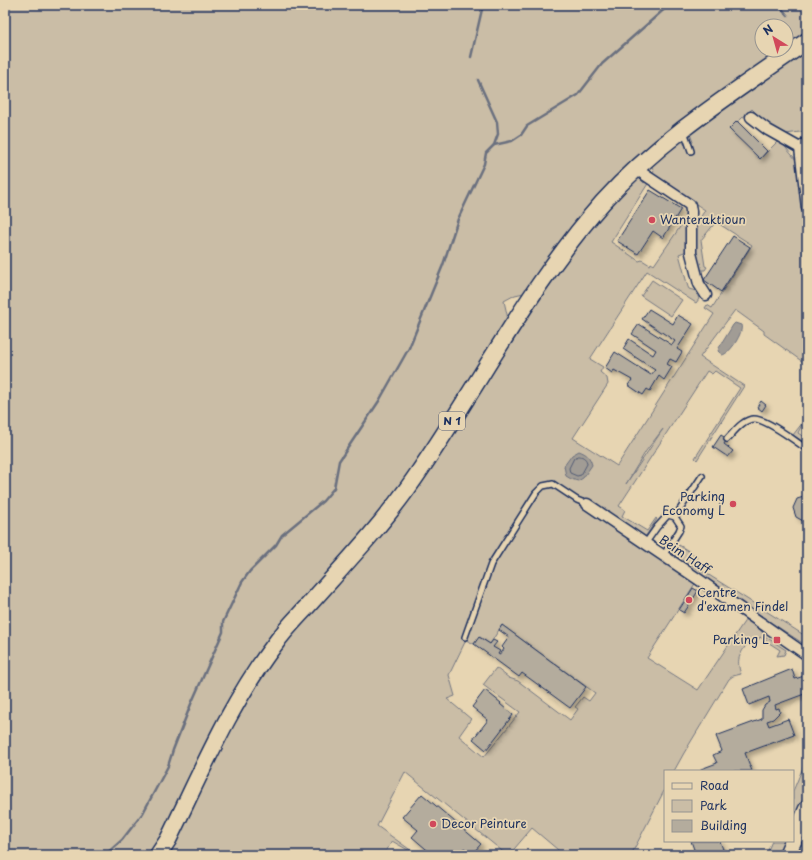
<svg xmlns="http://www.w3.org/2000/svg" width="812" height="860" viewBox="0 0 812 860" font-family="'Playpen Sans',sans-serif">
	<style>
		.green { fill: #cabda6; stroke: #727682; fill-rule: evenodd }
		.water { fill: #a19c95; stroke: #6b707f }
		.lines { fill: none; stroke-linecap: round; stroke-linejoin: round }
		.shore { stroke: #515b74; stroke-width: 1 }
		.stream { stroke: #6b707f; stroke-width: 2.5 }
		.building { fill: #b4ac9d; stroke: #1b2f5e; filter: url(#shadow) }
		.service-casing { stroke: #1b2f5e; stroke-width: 8 }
		.minor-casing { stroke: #1b2f5e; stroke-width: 13 }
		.primary-casing { stroke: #1b2f5e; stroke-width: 19 }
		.service { stroke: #e7d5b2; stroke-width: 5 }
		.minor { stroke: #e7d5b2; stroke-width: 10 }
		.primary { stroke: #e7d5b2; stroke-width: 16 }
		.poi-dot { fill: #d1495b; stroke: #e7d5b2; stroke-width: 1.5 }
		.labels { text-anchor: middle; stroke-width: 3.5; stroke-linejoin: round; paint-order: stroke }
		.shield { fill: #e7d5b2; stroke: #586177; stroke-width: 1 }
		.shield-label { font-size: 11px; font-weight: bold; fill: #1b2f5e }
		.poi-label { font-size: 12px; fill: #1b2f5e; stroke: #e7d5b2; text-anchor: start }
		.street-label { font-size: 12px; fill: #1b2f5e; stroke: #e7d5b2 }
	</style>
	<defs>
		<filter id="shadow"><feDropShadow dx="3.5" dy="3.5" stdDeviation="2" flood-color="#0004"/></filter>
	</defs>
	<rect width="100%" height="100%" fill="#e7d5b2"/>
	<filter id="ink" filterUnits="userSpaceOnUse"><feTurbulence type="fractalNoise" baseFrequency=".025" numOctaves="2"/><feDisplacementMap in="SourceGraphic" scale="8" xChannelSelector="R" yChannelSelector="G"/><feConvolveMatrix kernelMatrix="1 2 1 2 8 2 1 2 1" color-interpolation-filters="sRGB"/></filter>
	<g filter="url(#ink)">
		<g class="green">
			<polygon points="5,5 807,5 807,34 786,48 786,26 762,26 762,50 784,50 723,93 544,266 524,293 515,295 504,301 508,319 434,439 365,530 270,638 159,842 150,855 5,855"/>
			<path d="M807,49v82l-21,3 -16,-7 -18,-18 -22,20 30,30 17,-17h4l21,25 5,41v157l-43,-31v-3l-29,-21 -35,47 44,29 -47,74 -2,-2 45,-70 -25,-17 -3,3 -5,-3 -88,135 6,4 -3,6 25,15 9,-13 1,1 -12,18 -16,-10 69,52 -51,79 51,32 48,-71 12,8 8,10 20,13 -2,5 -7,1 3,-6 -20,-13 -4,6 -6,-4c-9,15 -15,18 -9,35l-8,2 -4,3 -45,74 -10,18h-9v18l-34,66h-67l-32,-27 -23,27h-2l-102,-83 -28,54 39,28h-1l-23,-13 -8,14h-219l79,-154 54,-77 81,-90 169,-253 58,-75 31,-30 7,7 2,-2 3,1 -38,60 28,19 3,-1 8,5 1,-2 3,2 28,-41h4l1,27 -8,3 9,33 1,2 7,2 3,8 -3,4 -49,-32 -57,88 13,8 -3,5 7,6 1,6 -35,54 44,28 97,-152 -9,-6 2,-3 5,3 40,-63 -36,-23 -15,18 4,26 2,1 -2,3h-6l-4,-16v-28l10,-16 -54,-36 3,-3 -3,-6 30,-25 5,6 7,-4 -3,-8 25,-20zM663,429l-37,55 20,-33zM502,625l93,68 -6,8 -6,-4 -8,10 3,2 -8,11 -52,-39 -9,-3 -13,-10 -13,17 37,27 -36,45 -25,-21 12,-17 -24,-20 8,-3 -6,-21 17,-35 8,4 6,-7 10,7z"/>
			<polygon points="652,280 682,300 671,316 641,296"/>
			<polygon points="803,422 798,433 807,439 807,444 793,435"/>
			<path d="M679,545l19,12 -5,8 114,72v9l-55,-36 -74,-51c-3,-6 -3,-9 1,-14z"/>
			<polygon points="807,758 807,787 793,828 793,791"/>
			<polygon points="807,831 807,855 797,855"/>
			<polygon points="772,841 787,841 781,855 766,855"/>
		</g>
		<g class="water">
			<path d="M735,323l6,2c3,7 -11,29 -19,30l-4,-4 1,-3 14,-23z"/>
			<path d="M579,451c8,3 11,6 13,14l-9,13 -5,3 -7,-2 -5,-3 -2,-10 8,-11z"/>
		</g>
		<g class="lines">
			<path class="shore" d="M579,456c4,0 8,3 8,8l-6,11 -4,1 -7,-3 -1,-5 5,-10z"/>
			<g class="stream">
				<polyline points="779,5 788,16"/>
				<polyline points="471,57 483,5"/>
				<polyline points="494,145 512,141 521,135 527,126 578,95 602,64 669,5"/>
				<polyline points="105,855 122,840 143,813 168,766 173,750 191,704 223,632 223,622 242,582 250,571 276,545 282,535 323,501 334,488 339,461 379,401 409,348 443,265 458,219 484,164 486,153 494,145 498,134 497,122 478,80"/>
			</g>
		</g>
		<g class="building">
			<polygon points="737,121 767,151 760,159 729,129"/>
			<polygon points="650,190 681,209 663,238 653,231 638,254 617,241"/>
			<polygon points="733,236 750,247 721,292 704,280"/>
			<polygon points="649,309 673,324 678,315 693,324 677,349 682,352 676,362 670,359 667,364 672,367 664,380 659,376 650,391 647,389 643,395 628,385 632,380 614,370 612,373 605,368 615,352 651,375 655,370 623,349 629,339 653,355 656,350 632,334 639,324 672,345 675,341 642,319"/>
			<polygon points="761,401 766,405 762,411 757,407"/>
			<polygon points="721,435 727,439 724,444 733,451 728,457 713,447"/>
			<polygon points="807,496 807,521 805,522 796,517 793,508 797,499"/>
			<polygon points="693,588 698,591 684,613 679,610"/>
			<polygon points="502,625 586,687 570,708 522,673 519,677 474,644 479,637 490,644 493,640 497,642 493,647 500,651 498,654 500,655 504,649 502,647 509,637 499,630"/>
			<polygon points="792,669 795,679 807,675 807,693 775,705 776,709 779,708 780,712 773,719 767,721 769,726 788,719 794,735 745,753 752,771 702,771 701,769 717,763 713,755 722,751 716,736 762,719 762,710 765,705 770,702 769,697 749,705 743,689"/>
			<polygon points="485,690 501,703 500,704 513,715 486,750 473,739 488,720 472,707"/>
			<polygon points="422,794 481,844 472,854 464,848 457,855 433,855 412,837 418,830 402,817"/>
			<polygon points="691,841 720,841 725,855 696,855"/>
		</g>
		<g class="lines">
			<defs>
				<g id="service">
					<polyline points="684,131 691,151"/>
					<path d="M727,439c7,-7 16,-20 27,-20 13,0 41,22 53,30"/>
					<polyline points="675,517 702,476"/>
					<polyline points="645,544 657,527 668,515 675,517 681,526 679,531 663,556"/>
					<polyline points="465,637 491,564 536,493 543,486 553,484 577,500 587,504"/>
				</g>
				<g id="minor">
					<polyline points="751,117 768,130 800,148 807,142"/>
					<polyline points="800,148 807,208"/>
					<polyline points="636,169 690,205 691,211 691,253 699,284 706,295"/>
					<polyline points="587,504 698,579 807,655"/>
				</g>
				<g id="primary">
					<polyline points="793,841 807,809"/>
					<path d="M158,855l10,-15c33,-67 62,-137 107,-196 11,-16 25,-29 38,-44 32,-36 65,-71 94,-111 67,-94 119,-200 196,-287 59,-65 133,-111 204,-161"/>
					<polyline points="787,855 793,841"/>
				</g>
			</defs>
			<use href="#service" class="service-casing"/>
			<use href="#minor" class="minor-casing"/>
			<use href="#primary" class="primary-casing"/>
			<use href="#service" class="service"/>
			<use href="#minor" class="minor"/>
			<use href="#primary" class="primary"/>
		</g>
	</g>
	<g class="poi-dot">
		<circle cx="652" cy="220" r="4"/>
		<circle cx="733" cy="504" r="4"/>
		<circle cx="689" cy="600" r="4"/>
		<rect x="773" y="636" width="8" height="8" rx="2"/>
		<circle cx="433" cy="824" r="4"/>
	</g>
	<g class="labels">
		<rect class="shield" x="439" y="412" width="26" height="18" rx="3"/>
		<g class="shield-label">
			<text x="452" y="425">N 1</text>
		</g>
		<g class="poi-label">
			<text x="660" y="224">Wanteraktioun</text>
			<text x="725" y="501" text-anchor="end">Parking<tspan x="725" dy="14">Economy L</tspan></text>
			<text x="697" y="597">Centre<tspan x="697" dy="14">d'examen Findel</tspan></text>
			<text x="769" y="644" text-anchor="end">Parking L</text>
			<text x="441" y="828">Decor Peinture</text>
		</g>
		<g class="street-label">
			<text transform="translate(685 555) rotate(34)" y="4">Beim Haff</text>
		</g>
	</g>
	<rect width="812" height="860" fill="none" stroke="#e7d5b2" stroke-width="20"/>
	<rect x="10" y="10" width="792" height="840" fill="none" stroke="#1b2f5e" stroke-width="1.5" filter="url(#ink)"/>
	<rect x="664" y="770" width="130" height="72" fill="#e7d5b2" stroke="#959390"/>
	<rect x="672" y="783" width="20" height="6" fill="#e7d5b2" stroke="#959390"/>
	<text x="700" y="790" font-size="12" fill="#1b2f5e">Road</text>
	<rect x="672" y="800" width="20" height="12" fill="#cabda6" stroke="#959390"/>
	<text x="700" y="810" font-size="12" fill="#1b2f5e">Park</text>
	<rect x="672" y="820" width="20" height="12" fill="#b4ac9d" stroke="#959390"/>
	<text x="700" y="830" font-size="12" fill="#1b2f5e">Building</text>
	<g transform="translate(774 38) rotate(323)"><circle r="19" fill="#e7d5b2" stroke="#959390"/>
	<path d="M0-3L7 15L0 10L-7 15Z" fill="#d1495b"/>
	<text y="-6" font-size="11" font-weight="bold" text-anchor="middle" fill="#1b2f5e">N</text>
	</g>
</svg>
